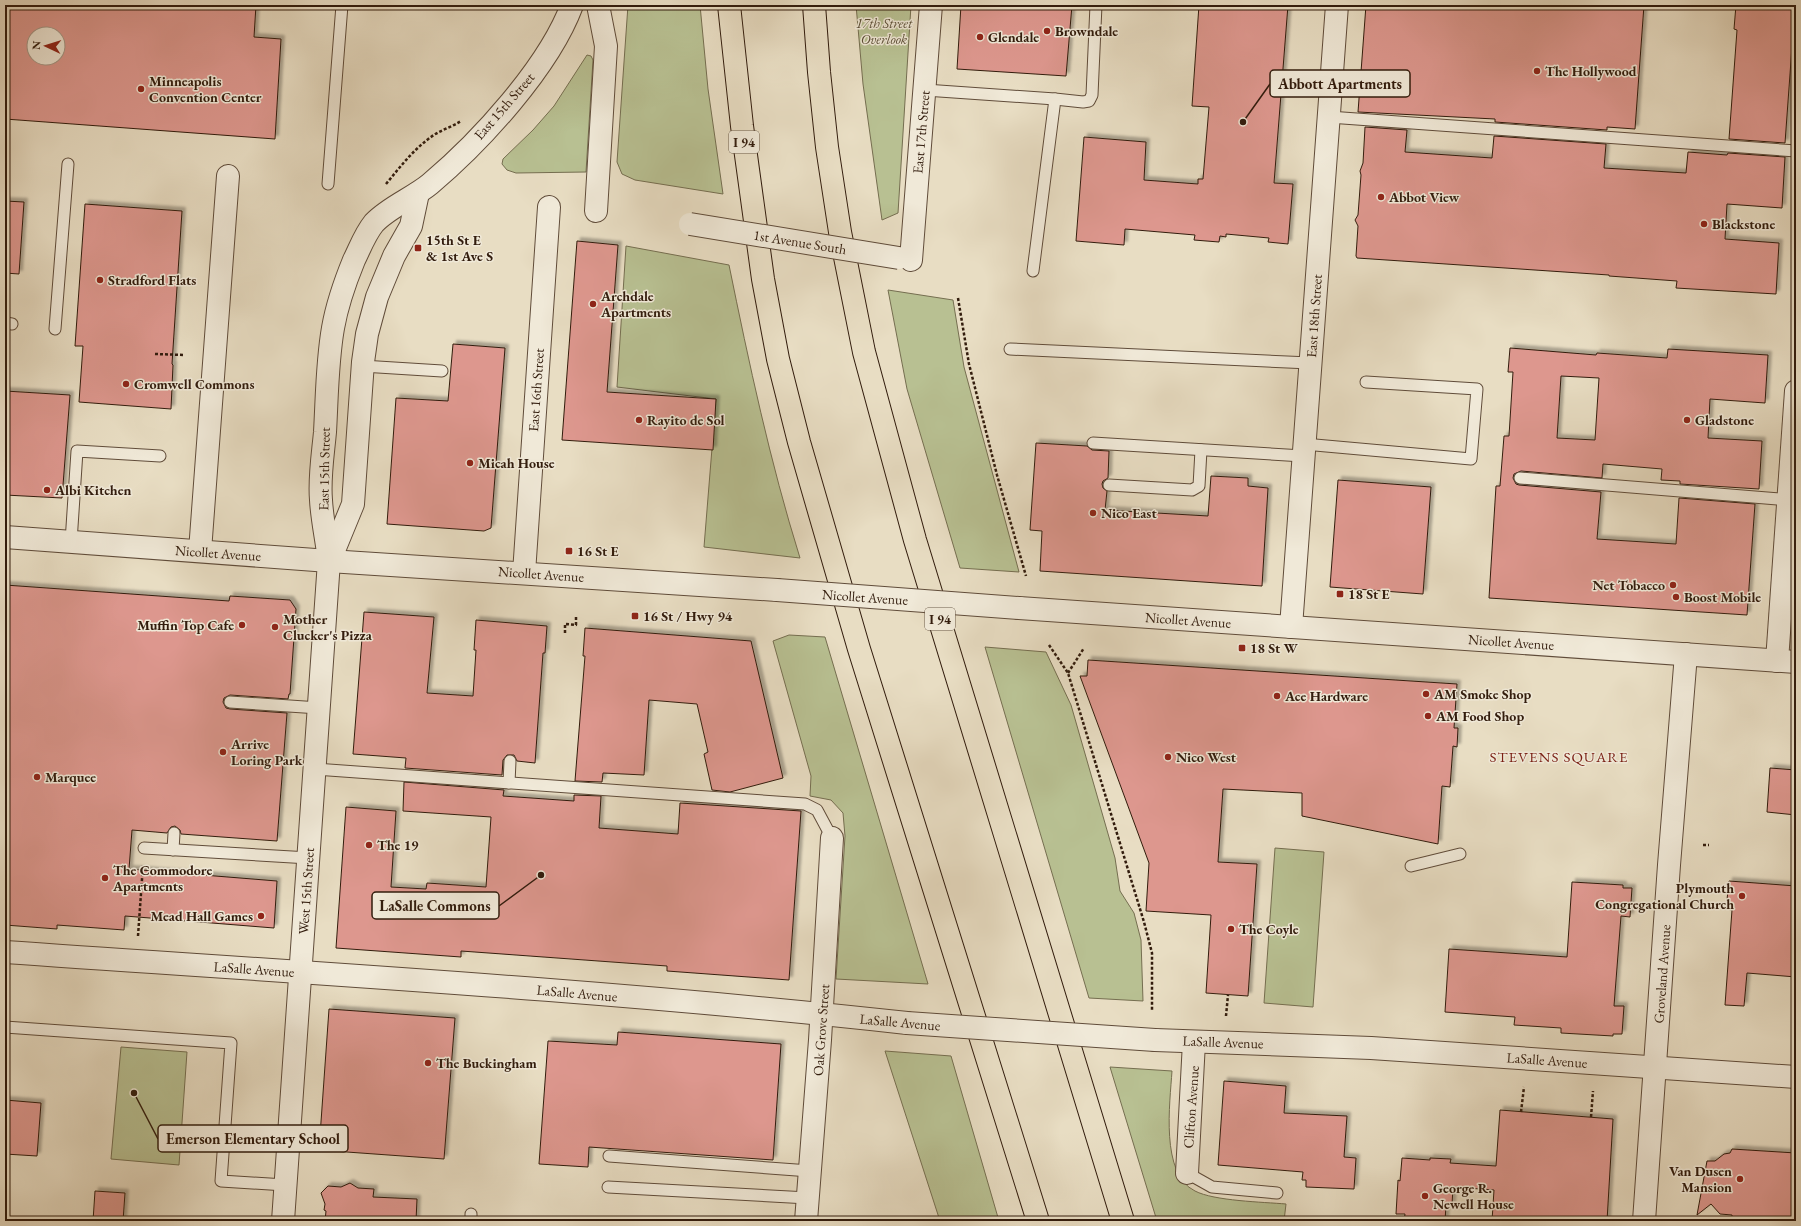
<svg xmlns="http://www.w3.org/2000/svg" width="1801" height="1226" viewBox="0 0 1801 1226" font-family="'EB Garamond',serif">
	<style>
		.green { fill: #b8c092; stroke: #756e50 }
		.building { fill: #dd978e; stroke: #321c0d; fill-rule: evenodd; filter: url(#shadow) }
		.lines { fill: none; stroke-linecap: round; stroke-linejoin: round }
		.service-casing { stroke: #604c3a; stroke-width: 13 }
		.minor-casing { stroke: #604c3a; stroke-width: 24 }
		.tertiary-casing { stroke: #604c3a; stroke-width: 24 }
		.motorway-casing { stroke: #321c0d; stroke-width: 24 }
		.path { stroke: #321c0d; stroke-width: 2.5; stroke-dasharray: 3 2; stroke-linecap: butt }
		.service { stroke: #f0e9d8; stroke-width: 11 }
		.minor { stroke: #f0e9d8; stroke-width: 22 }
		.tertiary { stroke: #f0e9d8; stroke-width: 22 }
		.motorway { stroke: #e8ddc3; stroke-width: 22 }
		.tertiary-bridge-casing { stroke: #604c3a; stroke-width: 24; stroke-linecap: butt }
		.tertiary-bridge { stroke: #f0e9d8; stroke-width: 22 }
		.poi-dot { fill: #8f2418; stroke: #f0e9d8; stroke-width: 1.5 }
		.labels { text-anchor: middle; stroke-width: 3; stroke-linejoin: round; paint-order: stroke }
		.shield { fill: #f0e9d8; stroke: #6b5a4a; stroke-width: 1 }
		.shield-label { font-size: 13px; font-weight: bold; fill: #321c0d }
		.park-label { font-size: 14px; font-style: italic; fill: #5a4d35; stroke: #f0e9d8 }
		.poi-label { font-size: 14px; font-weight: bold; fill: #321c0d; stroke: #f0e9d8; text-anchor: start }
		.street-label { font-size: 14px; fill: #321c0d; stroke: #f0e9d8 }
		.neighbourhood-label { font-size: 15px; letter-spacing: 1px; fill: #7a1f14; stroke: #f0e9d8 }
		.leader { fill: none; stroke: #321c0d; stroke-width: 1.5 }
		.callout-dot { fill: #321c0d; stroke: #f0e9d8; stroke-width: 1.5 }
		.callout { fill: #f0e9d8; stroke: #321c0d; stroke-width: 1.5 }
		.callout-label { font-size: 15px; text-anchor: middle; font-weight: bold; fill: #321c0d }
	</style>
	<defs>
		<filter id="shadow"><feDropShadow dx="3.5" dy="-3.5" stdDeviation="1" flood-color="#0004"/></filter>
	</defs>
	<rect width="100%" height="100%" fill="#e8ddc3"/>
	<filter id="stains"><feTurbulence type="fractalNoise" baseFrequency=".005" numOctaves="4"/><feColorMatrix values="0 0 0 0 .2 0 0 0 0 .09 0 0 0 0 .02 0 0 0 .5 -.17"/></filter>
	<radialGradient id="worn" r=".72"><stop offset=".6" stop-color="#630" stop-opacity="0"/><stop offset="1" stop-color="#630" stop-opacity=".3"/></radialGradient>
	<g class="green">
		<polygon points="628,5 700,5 708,89 723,194 635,180 622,174 617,162"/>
		<polygon points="856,5 911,5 898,213 882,220 863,84"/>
		<polygon points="587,55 591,56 593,60 586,172 516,173 507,170 502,164 503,159 533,130 554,106"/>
		<path d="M626,246l103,19c20,98 41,197 71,293l-96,-11 12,-148 -99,-12z"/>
		<polygon points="888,290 953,300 964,367 1019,572 960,568 907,389"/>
		<polygon points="789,635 825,637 928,984 836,979 845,836 843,813 831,800 810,796 811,776 773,641"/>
		<polygon points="985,647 1046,652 1071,705 1115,858 1120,891 1134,913 1141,940 1143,1001 1089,998"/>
		<polygon points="1275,848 1324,852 1313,1007 1264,1003"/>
		<polygon points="121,1047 187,1052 179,1165 111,1159"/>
		<polygon points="885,1051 951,1056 999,1221 940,1221"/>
		<path d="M1110,1067l62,4c-2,32 -12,103 23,120 19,10 68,11 91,13l-2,17h-127z"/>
	</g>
	<g class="building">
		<path d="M5,5h251l-2,32 27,2 -6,100 -270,-20zM34,34h24v24h-24z"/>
		<polygon points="961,5 1072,5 1066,76 957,69"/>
		<polygon points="1199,5 1288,5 1274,183 1293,184 1288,244 1268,242 1269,238 1226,234 1226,237 1220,236 1219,242 1194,240 1195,235 1125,229 1124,245 1076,241 1084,137 1146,142 1144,180 1198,184 1198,179 1203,179 1209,107 1192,106"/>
		<polygon points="1366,5 1644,5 1635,129 1607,127 1607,130 1495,122 1495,119 1358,112"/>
		<polygon points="1736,5 1795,5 1785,143 1729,139 1737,30 1734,29"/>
		<polygon points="1365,127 1407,130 1405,152 1492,158 1494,136 1606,144 1604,168 1686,173 1688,152 1727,155 1728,153 1785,157 1782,208 1727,204 1725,239 1779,243 1776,294 1676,288 1677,281 1609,276 1609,275 1357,258 1356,256 1358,226 1355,220 1358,215 1361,175 1360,171 1363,163"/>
		<polygon points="5,201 24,202 19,274 5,273"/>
		<polygon points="85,204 182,211 172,364 173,365 171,409 79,402 83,346 75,346"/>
		<polygon points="577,241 618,245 607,392 716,399 713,450 562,440"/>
		<polygon points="453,344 505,348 491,528 484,531 387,524 396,398 448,401"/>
		<path d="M1510,348l86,7 1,-2 70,5 1,-9 100,6 -3,48 -55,-4 -2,39 54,3 -3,48 -79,-5v-3l-19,-1 1,-11 -59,-5 -1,14 -81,-7 -7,3 -1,4 3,6 3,1 82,7 -4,47 79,5 3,-46 76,6 -8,111 -258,-17 7,-112h4l4,-50h5l4,-64h-5zM1561,376l38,2 -4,62 -38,-2z"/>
		<polygon points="5,391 70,395 62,498 5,495"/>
		<polygon points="1036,443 1087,446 1092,450 1109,451 1108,478 1103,481 1102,484 1103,488 1107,491 1105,510 1208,516 1211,476 1248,478 1248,486 1268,488 1262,586 1040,571 1042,531 1030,530"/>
		<polygon points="1338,480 1431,487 1423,594 1330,587"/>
		<polygon points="5,585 229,601 230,596 290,600 296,609 290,694 289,694 288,699 230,695 224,698 223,702 226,708 230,709 287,713 277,841 181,834 180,830 175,826 171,827 167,833 132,830 129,869 277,881 274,928 125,916 124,930 57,925 57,929 5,925 5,832 7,803 5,803"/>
		<polygon points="364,612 434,617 427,693 473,696 476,650 474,650 476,620 547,626 545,653 543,653 535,763 517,761 514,755 507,755 503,760 502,775 405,768 406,758 353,754"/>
		<polygon points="585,628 751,641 783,778 730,792 712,790 704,754 708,752 697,704 649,700 644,775 603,773 602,782 575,781 585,656 583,656"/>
		<polygon points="1088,660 1457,684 1454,728 1458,728 1457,747 1453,746 1450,787 1442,786 1438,844 1302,816 1302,793 1223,789 1218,862 1257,864 1248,996 1206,993 1211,915 1146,911 1149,863 1080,676 1087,676"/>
		<polygon points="1770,768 1796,770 1796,815 1767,812"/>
		<polygon points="404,782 504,790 503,796 574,801 574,795 601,796 599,828 678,834 680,803 801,811 789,980 667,971 667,966 461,951 461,957 336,948 346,807 396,811 391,887 426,889 427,883 486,887 491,817 403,811"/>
		<polygon points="1729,881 1796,886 1796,977 1747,973 1744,1006 1725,1005 1732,910 1726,909"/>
		<polygon points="1572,882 1623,885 1623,888 1632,888 1630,917 1621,916 1614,1006 1624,1006 1622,1034 1613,1034 1613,1036 1561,1033 1561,1028 1514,1025 1515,1017 1445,1012 1449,949 1567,957"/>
		<polygon points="329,1009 455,1018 444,1159 319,1150"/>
		<polygon points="618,1032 781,1044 773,1160 589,1147 588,1167 539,1164 548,1041 617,1045"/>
		<polygon points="1224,1081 1286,1086 1284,1113 1347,1116 1344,1157 1356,1158 1354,1189 1306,1187 1306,1180 1302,1180 1303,1172 1218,1165"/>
		<polygon points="5,1100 41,1103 37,1156 5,1154"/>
		<polygon points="1500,1110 1613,1119 1607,1221 1492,1221 1494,1190 1453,1187 1452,1205 1446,1205 1445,1221 1404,1221 1405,1214 1396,1214 1398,1180 1400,1181 1402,1158 1430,1160 1430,1158 1451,1159 1450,1163 1496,1166"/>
		<polygon points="1732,1149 1796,1153 1796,1221 1732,1221 1732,1215 1720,1214 1711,1204 1697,1215 1707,1161 1715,1161 1724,1154 1730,1153"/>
		<polygon points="350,1183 358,1188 374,1189 373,1197 417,1199 416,1221 325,1221 326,1211 324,1210 325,1204 321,1193 328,1186 341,1187"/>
		<polygon points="95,1191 125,1193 123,1221 93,1221"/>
	</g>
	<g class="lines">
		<defs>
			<g id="service">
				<polyline points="925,90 1055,99 1083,102 1089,101 1092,95 1096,5"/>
				<polyline points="1329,117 1796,151"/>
				<polyline points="328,184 342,5"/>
				<polyline points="1033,271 1055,99"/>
				<polyline points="5,323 12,324"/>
				<polyline points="55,329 68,164"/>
				<polyline points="1010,349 1310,363"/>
				<polyline points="362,366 442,371"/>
				<polyline points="1093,443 1303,456"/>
				<polyline points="1304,444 1471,459 1477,389 1366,382"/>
				<polyline points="1520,478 1791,500"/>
				<polyline points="1109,485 1192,490 1199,486 1201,450"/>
				<polyline points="71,542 77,451 160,456"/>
				<polyline points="230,702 319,708"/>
				<polyline points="315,769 805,804 817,810 832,838"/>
				<polyline points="509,783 510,761"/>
				<polyline points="144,848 309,858"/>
				<polyline points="173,850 174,833"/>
				<polyline points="1411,866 1460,854"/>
				<polyline points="5,1027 231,1043 221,1181 285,1185"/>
				<polyline points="609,1156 810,1171"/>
				<polyline points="1187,1173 1212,1187 1277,1193"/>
				<polyline points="608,1187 808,1198"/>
				<polyline points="471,1221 471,1214"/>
			</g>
			<g id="minor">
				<polyline points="596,211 606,46 598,5"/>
				<polyline points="911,260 931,5"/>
				<polyline points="200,551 228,176"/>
				<polyline points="524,573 549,207"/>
				<polyline points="1291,627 1337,5"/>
				<polyline points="1777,661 1796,391"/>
				<polyline points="1187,1173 1194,1042"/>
				<polyline points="806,1221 820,1040 832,838"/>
			</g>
			<g id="tertiary">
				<polyline points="5,537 329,561 777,590"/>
				<polyline points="330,560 353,504 363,362 367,334 377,297 394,256 411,226 418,193"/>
				<polyline points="1019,608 1796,662"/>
				<path d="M5,952c301,21 602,38 902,71"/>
				<polyline points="1155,1040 1371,1048 1796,1077"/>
				<path d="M283,1221l46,-660c-2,-20 -7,-41 -8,-61 -2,-22 2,-46 4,-68 2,-34 2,-70 8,-104 4,-23 12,-46 21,-68 6,-12 11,-26 20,-37 15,-16 39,-25 56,-39 50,-42 119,-117 142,-179"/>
				<polyline points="1644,1221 1669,865 1686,654"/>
			</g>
			<g id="motorway">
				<polyline points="729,5 742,126 763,279 778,359 799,442 859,649 1038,1221"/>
				<polyline points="814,5 819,72 827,147 840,232 864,352 915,540 1123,1221"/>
			</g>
		</defs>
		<use href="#service" class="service-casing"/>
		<use href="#minor" class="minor-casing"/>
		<use href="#tertiary" class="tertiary-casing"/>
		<use href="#motorway" class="motorway-casing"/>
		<g class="path">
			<path d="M386,184c14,-17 27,-34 45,-47 9,-7 21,-10 30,-16"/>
			<polyline points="958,298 969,364 997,475 1026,576"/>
			<polyline points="155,354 184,355"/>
			<polyline points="565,633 565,624 576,625 576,615"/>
			<polyline points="1049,645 1068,673 1144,922 1152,953 1152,1011"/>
			<polyline points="1068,673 1084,648"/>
			<polyline points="1703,845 1709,845"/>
			<polyline points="138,936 143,865"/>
			<polyline points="1226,1016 1228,995"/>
			<polyline points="1521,1112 1524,1087"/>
			<polyline points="1591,1117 1593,1091"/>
		</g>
		<use href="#service" class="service"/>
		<use href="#minor" class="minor"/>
		<use href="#tertiary" class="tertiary"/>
		<use href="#motorway" class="motorway"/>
		<defs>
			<g id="tertiary-bridge">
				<polyline points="690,224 899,258"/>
				<polyline points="777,590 1019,608"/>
				<polyline points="907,1023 1155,1040"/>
			</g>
		</defs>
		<use href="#tertiary-bridge" class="tertiary-bridge-casing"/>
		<use href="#tertiary-bridge" class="tertiary-bridge"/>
	</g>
	<g class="poi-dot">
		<circle cx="1047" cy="31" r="4"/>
		<circle cx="980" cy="37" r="4"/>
		<circle cx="1537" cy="71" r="4"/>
		<circle cx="141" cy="89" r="4"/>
		<circle cx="1381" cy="197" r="4"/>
		<circle cx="1704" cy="224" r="4"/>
		<rect x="414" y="244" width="8" height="8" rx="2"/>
		<circle cx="100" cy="280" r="4"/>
		<circle cx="593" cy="304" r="4"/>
		<circle cx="126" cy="384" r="4"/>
		<circle cx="639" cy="420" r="4"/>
		<circle cx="1687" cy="420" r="4"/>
		<circle cx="470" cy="463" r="4"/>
		<circle cx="47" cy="490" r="4"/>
		<circle cx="1093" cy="513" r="4"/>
		<rect x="565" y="547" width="8" height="8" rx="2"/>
		<circle cx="1673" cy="585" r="4"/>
		<rect x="1336" y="590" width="8" height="8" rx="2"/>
		<circle cx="1676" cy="597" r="4"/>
		<rect x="631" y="612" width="8" height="8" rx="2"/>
		<circle cx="242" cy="625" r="4"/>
		<circle cx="275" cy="627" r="4"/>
		<rect x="1238" y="644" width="8" height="8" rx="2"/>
		<circle cx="1426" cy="694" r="4"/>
		<circle cx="1277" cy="696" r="4"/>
		<circle cx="1428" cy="716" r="4"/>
		<circle cx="223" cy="752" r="4"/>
		<circle cx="1168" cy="757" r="4"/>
		<circle cx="37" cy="777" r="4"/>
		<circle cx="369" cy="845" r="4"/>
		<circle cx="105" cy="878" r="4"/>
		<circle cx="1742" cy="896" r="4"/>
		<circle cx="261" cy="916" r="4"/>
		<circle cx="1231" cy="929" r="4"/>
		<circle cx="428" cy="1063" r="4"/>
		<circle cx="1740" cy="1179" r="4"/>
		<circle cx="1425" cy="1196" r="4"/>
	</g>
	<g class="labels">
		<g class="shield">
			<rect x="729" y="131" width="30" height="22" rx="3"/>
			<rect x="925" y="608" width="30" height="22" rx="3"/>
		</g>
		<g class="shield-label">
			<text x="744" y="147">I 94</text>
			<text x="940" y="624">I 94</text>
		</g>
		<g class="park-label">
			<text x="884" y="28">17th Street<tspan x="884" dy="16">Overlook</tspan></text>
		</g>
		<g class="poi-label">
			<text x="1055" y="36">Browndale</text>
			<text x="988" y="42">Glendale</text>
			<text x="1545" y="76">The Hollywood</text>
			<text x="149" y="86">Minneapolis<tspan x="149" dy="16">Convention Center</tspan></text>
			<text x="1389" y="202">Abbot View</text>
			<text x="1712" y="229">Blackstone</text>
			<text x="426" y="245">15th St E<tspan x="426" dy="16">&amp; 1st Ave S</tspan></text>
			<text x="108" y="285">Stradford Flats</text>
			<text x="601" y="301">Archdale<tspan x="601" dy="16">Apartments</tspan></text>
			<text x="134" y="389">Cromwell Commons</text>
			<text x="647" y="425">Rayito de Sol</text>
			<text x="1695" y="425">Gladstone</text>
			<text x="478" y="468">Micah House</text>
			<text x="55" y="495">Albi Kitchen</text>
			<text x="1101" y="518">Nico East</text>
			<text x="577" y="556">16 St E</text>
			<text x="1665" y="590" text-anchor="end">Net Tobacco</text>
			<text x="1348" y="599">18 St E</text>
			<text x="1684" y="602">Boost Mobile</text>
			<text x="643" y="621">16 St / Hwy 94</text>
			<text x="283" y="624">Mother<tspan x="283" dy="16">Clucker's Pizza</tspan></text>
			<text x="234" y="630" text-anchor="end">Muffin Top Cafe</text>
			<text x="1250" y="653">18 St W</text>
			<text x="1434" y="699">AM Smoke Shop</text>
			<text x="1285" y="701">Ace Hardware</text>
			<text x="1436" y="721">AM Food Shop</text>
			<text x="231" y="749">Arrive<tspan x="231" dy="16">Loring Park</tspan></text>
			<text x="1176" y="762">Nico West</text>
			<text x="45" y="782">Marquee</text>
			<text x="377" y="850">The 19</text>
			<text x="113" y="875">The Commodore<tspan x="113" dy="16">Apartments</tspan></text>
			<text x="1734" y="893" text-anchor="end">Plymouth<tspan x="1734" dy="16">Congregational Church</tspan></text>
			<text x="253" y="921" text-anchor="end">Mead Hall Games</text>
			<text x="1239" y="934">The Coyle</text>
			<text x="436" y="1068">The Buckingham</text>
			<text x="1732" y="1176" text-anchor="end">Van Dusen<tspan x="1732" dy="16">Mansion</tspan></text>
			<text x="1433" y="1193">George R.<tspan x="1433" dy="16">Newell House</tspan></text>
		</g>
		<g class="street-label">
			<text transform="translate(504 106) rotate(-49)" y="5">East 15th Street</text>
			<text transform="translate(921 132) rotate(-85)" y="5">East 17th Street</text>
			<text transform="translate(800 242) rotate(9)" y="5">1st Avenue South</text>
			<text transform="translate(1314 316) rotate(-86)" y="5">East 18th Street</text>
			<text transform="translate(536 390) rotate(-86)" y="5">East 16th Street</text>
			<text transform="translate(324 469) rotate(-89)" y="5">East 15th Street</text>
			<text transform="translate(218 553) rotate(4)" y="5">Nicollet Avenue</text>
			<text transform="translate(541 574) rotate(4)" y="5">Nicollet Avenue</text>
			<text transform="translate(865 597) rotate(4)" y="5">Nicollet Avenue</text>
			<text transform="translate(1188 620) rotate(4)" y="5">Nicollet Avenue</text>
			<text transform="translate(1511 642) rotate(4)" y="5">Nicollet Avenue</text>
			<text transform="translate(306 891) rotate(-86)" y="5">West 15th Street</text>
			<text transform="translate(254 969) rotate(4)" y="5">LaSalle Avenue</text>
			<text transform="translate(1662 974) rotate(-86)" y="5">Groveland Avenue</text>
			<text transform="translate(577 993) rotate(5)" y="5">LaSalle Avenue</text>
			<text transform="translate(900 1022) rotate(5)" y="5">LaSalle Avenue</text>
			<text transform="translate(821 1030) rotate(-86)" y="5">Oak Grove Street</text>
			<text transform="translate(1223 1042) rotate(2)" y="5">LaSalle Avenue</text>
			<text transform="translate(1547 1060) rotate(4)" y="5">LaSalle Avenue</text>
			<text transform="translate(1191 1107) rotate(-86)" y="5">Clifton Avenue</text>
		</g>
		<g class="neighbourhood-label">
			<text x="1559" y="762">STEVENS SQUARE</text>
		</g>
	</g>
	<path class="leader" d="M1243 122L1270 84M541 875L499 906M134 1093L158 1139"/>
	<g class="callout-dot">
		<circle cx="1243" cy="122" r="4"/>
		<circle cx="541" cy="875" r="4"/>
		<circle cx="134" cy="1093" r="4"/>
	</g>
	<g class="callout">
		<rect x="1270" y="70" width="140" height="27" rx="4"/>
		<rect x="372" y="892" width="127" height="27" rx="4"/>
		<rect x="158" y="1125" width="190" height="27" rx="4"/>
	</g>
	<g class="callout-label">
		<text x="1340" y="89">Abbott Apartments</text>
		<text x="435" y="911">LaSalle Commons</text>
		<text x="253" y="1144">Emerson Elementary School</text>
	</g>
	<rect width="1801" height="1226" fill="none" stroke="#e8ddc3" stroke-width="20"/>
	<rect x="6" y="6" width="1789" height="1214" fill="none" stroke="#321c0d" stroke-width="2"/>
	<rect x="10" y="10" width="1781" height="1206" fill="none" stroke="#321c0d"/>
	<g transform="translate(46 46) rotate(274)"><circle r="19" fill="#f0e9d8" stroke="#a49787"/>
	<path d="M0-3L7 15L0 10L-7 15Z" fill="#8f2418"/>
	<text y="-6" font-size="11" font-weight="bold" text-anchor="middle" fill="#321c0d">N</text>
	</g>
	<rect width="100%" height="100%" filter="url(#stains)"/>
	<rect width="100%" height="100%" fill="url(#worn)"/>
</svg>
